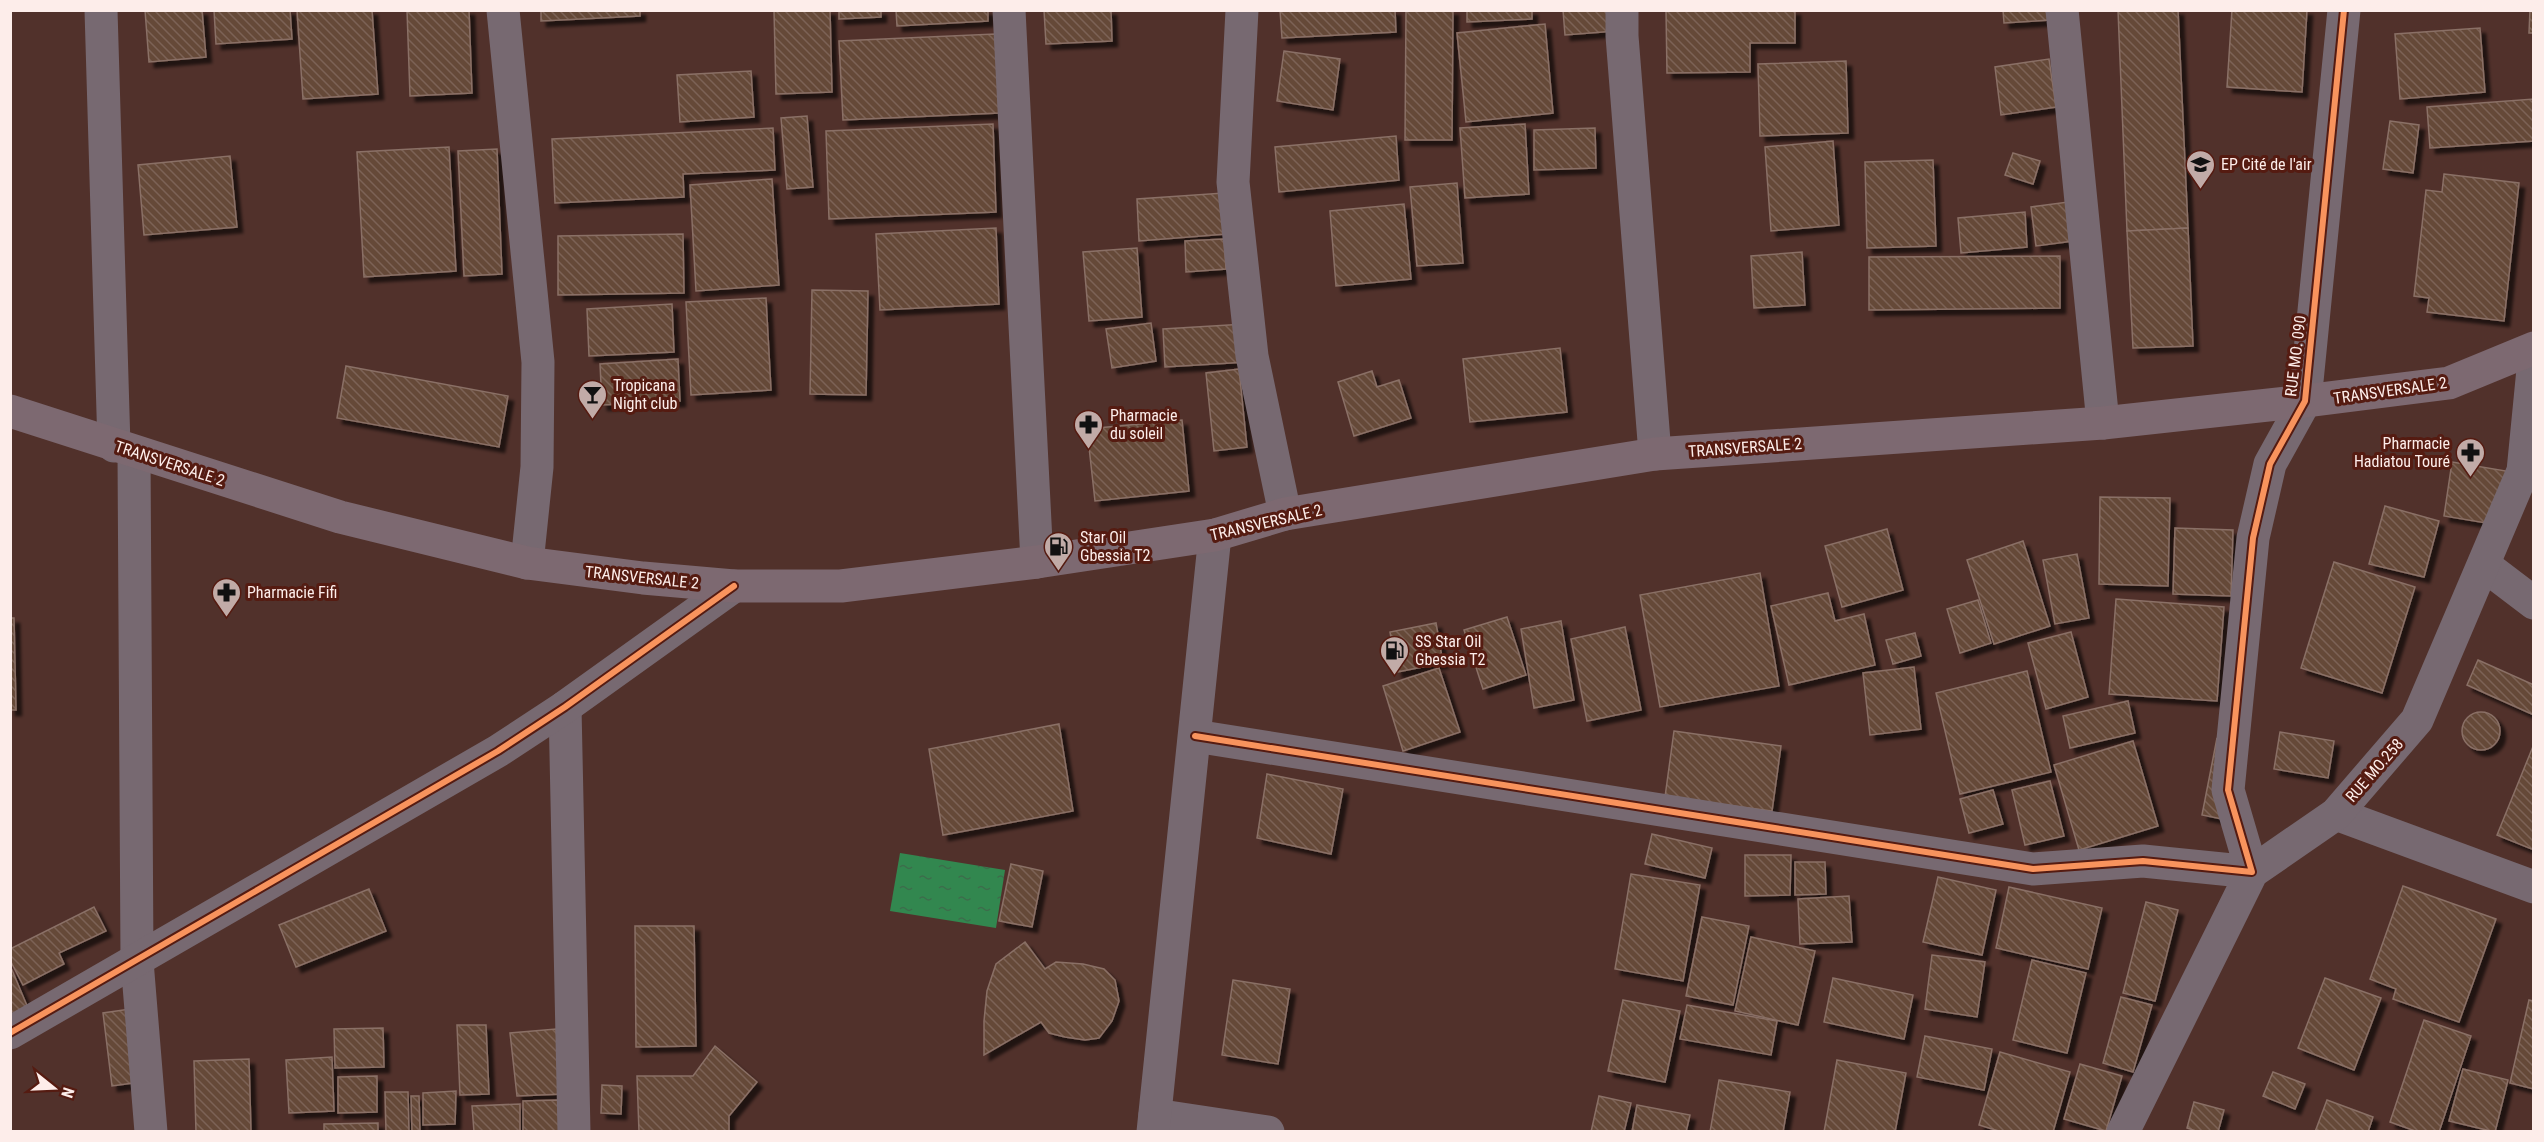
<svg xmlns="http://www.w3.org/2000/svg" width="2544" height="1142" viewBox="0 0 2544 1142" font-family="'Roboto Condensed',sans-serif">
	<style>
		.water { fill: url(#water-ripples) }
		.building { fill: url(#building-back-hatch); stroke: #8a7066; stroke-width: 1.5; filter: url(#shadow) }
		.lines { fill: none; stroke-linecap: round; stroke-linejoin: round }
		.minor { stroke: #776971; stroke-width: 33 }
		.tertiary { stroke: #776971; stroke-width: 33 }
		.secondary { stroke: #7d6971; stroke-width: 33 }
		.cycleway-casing { stroke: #551b11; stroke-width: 10 }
		.cycleway { stroke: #f8935d; stroke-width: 6 }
		.labels { text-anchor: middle; stroke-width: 6; stroke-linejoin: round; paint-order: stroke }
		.poi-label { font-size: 16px; fill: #fdedea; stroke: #551b11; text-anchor: start }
		.street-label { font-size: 16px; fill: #fdedea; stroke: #551b11 }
	</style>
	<defs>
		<pattern id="water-ripples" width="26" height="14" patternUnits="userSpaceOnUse" patternTransform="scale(1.5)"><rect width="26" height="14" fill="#32874f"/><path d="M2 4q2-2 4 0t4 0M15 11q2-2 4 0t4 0" fill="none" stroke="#3c6d4b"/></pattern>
		<pattern id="building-back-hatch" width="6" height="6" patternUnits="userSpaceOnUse" patternTransform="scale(1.5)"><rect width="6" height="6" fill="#654838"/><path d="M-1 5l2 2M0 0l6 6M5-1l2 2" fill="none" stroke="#7c6355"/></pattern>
		<filter id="shadow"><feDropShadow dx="5.5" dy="5.5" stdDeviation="1.5" flood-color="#0009"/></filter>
	</defs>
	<rect width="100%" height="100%" fill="#51312b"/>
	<polygon class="water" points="900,853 1005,870 996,928 890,911"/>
	<g class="building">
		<polygon points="145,10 202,10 206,57 149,62"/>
		<polygon points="214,10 290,10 292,39 216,44"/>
		<polygon points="297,10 372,10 378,94 303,99"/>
		<polygon points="407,10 469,10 472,93 410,96"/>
		<polygon points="541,10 640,10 640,16 541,21"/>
		<polygon points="774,10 830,10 832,92 776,94"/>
		<polygon points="839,10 881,10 881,17 839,19"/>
		<polygon points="896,10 988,10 988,21 897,26"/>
		<polygon points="1044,10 1111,10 1112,41 1046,44"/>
		<polygon points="1280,10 1395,10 1396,32 1282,38"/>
		<polygon points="1406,10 1453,10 1452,140 1405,140"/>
		<polygon points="1467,10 1532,10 1532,19 1467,22"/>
		<polygon points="1563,10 1626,10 1628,30 1565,35"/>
		<polygon points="1666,10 1795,10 1795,43 1750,43 1750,72 1667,73"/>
		<polygon points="2003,10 2049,10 2050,20 2004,23"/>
		<polygon points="2118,10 2178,10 2188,228 2127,231"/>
		<polygon points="2232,10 2307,10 2302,92 2227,87"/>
		<polygon points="2530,10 2534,10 2534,33 2529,33"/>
		<polygon points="1545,24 1553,113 1466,122 1457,33"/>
		<polygon points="2480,28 2485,92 2400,99 2395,34"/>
		<polygon points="995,34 999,113 843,120 839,41"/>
		<polygon points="1284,51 1340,59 1333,110 1277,101"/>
		<polygon points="2049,59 2056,107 2001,115 1995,67"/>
		<polygon points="1846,61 1848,133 1760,136 1758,64"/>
		<polygon points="751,71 754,117 680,122 677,75"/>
		<polygon points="2534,99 2534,141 2430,148 2427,107"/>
		<polygon points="807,116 813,187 787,189 781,118"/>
		<polygon points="2390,121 2419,125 2413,173 2383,169"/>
		<polygon points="993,124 996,212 829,219 826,131"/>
		<polygon points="1525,124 1529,194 1465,198 1460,128"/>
		<polygon points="773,128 775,170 683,174 684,197 555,203 552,139"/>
		<polygon points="1595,128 1596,168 1534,170 1534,130"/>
		<polygon points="1396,136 1399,180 1279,192 1275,147"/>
		<polygon points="1833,141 1839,225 1771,231 1765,147"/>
		<polygon points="449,147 456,271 364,277 357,152"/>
		<polygon points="497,149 502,274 464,276 458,151"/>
		<polygon points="2013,153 2040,161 2033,184 2005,175"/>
		<polygon points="230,156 237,227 144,235 138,165"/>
		<polygon points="1933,160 1936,246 1867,248 1865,162"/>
		<polygon points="2444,174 2519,183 2504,321 2427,312 2429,298 2414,296 2426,190 2442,192"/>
		<polygon points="772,179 779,285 696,291 690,185"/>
		<polygon points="1457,183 1463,263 1417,266 1410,187"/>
		<polygon points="1224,193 1226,234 1139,241 1137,199"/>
		<polygon points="2068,202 2073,241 2036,246 2031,207"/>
		<polygon points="1404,204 1411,279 1336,286 1330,211"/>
		<polygon points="2025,212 2027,247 1961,253 1958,218"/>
		<polygon points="996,228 999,304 880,310 876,234"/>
		<polygon points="2188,228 2193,346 2133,348 2127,231"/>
		<polygon points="683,234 684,293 558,295 558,236"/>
		<polygon points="1224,239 1226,269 1186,272 1185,241"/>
		<polygon points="1137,248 1142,317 1089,321 1083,252"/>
		<polygon points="1802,252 1805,305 1754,308 1751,256"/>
		<polygon points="2060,256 2060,308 1869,310 1869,257"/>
		<polygon points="812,290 868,291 866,395 810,394"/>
		<polygon points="766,298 771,390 691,395 686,302"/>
		<polygon points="672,304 674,352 589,356 587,309"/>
		<polygon points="1151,323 1156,361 1112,368 1106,329"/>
		<polygon points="1245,324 1247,362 1165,367 1163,329"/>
		<polygon points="1560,348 1567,412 1470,422 1463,359"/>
		<polygon points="678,359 680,401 602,405 600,364"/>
		<polygon points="346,366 508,396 499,447 337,418"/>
		<polygon points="1239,369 1247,447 1214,451 1206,373"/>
		<polygon points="1372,371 1377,387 1399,380 1411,418 1354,436 1338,382"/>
		<polygon points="1182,420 1189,491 1095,501 1087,429"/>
		<polygon points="2452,462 2506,471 2498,525 2444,516"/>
		<polygon points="2100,497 2170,498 2168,586 2099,584"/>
		<polygon points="2385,506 2439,521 2424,577 2369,564"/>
		<polygon points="2175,528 2233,530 2231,596 2173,594"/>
		<polygon points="1887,529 1903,590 1842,607 1825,546"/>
		<polygon points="2023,541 2050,626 1994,644 1967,560"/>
		<polygon points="2077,554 2089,618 2055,624 2043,560"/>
		<polygon points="2334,562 2415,587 2382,693 2301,668"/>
		<polygon points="1760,573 1779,686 1660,707 1640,595"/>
		<polygon points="1828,593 1835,621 1864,614 1875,665 1789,685 1771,606"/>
		<polygon points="2116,599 2224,607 2217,701 2109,694"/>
		<polygon points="1978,600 1991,643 1960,653 1947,609"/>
		<polygon points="1507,617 1526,675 1483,689 1464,630"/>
		<polygon points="10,618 14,618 16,710 10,710"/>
		<polygon points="1561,621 1574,700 1534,708 1521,629"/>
		<polygon points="1436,623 1443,663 1397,672 1390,632"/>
		<polygon points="1625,627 1641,710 1587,721 1571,639"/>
		<polygon points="2071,632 2088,697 2046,709 2028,643"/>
		<polygon points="1915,633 1921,656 1893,664 1886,640"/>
		<polygon points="2478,660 2534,685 2534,715 2467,685"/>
		<polygon points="1914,667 1921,729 1870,735 1863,673"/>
		<polygon points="1439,668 1460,732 1403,751 1383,686"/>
		<polygon points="2027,671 2051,772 1960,794 1936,693"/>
		<polygon points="2128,701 2135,733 2070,748 2063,716"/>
		<circle cx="2481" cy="731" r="19"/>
		<polygon points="1059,724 1073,811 943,835 929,749"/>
		<polygon points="1674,731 1781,746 1772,811 1665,797"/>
		<polygon points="2280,732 2334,741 2328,778 2274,769"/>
		<polygon points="2217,738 2232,821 2202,815"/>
		<polygon points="2133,741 2158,826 2079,850 2054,765"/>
		<polygon points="2534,744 2534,850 2497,835"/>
		<polygon points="1267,774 1343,789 1331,854 1257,838"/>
		<polygon points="2050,781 2064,836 2025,845 2012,790"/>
		<polygon points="1993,790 2003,824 1969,833 1960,799"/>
		<polygon points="1652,834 1712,848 1705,878 1645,864"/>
		<polygon points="1745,855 1791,855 1790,895 1745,896"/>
		<polygon points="1795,862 1825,862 1826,894 1795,895"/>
		<polygon points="1011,864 1043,871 1032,927 999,921"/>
		<polygon points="1631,874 1700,885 1683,981 1615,969"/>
		<polygon points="1938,877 1996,890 1982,955 1923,942"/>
		<polygon points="2403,886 2496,919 2459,1022 2393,999 2396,989 2370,979"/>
		<polygon points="2009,887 2102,908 2088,969 1996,948"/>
		<polygon points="369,889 386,931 296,967 279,925"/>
		<polygon points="1849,896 1852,942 1800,944 1798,899"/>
		<polygon points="2146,902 2178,910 2155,1001 2123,993"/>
		<polygon points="94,907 106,931 59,953 64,964 23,985 10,960 10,949"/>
		<polygon points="1702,917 1749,926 1733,1005 1686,996"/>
		<polygon points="635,926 694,926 696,1046 636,1047"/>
		<polygon points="1751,937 1815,951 1798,1025 1735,1011"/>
		<polygon points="1025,942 1045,969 1056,962 1083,964 1104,969 1115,980 1119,1001 1112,1021 1099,1038 1085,1040 1065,1037 1049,1033 1041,1022 984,1055 984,1021 987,991 996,964"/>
		<polygon points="1932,955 1985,962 1977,1017 1925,1009"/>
		<polygon points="2032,960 2086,973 2067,1053 2013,1040"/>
		<polygon points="12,970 28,1008 10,1016 10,971"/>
		<polygon points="1833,978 1913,995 1904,1039 1824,1022"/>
		<polygon points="2325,978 2381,998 2354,1070 2298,1048"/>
		<polygon points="1233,980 1290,989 1278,1064 1222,1055"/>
		<polygon points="2121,997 2152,1005 2133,1072 2103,1063"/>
		<polygon points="1623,1000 1680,1011 1665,1082 1608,1071"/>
		<polygon points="2529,1000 2534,1001 2534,1089 2510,1083"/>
		<polygon points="1687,1005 1777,1021 1771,1055 1680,1039"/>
		<polygon points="130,1009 140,1082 112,1086 103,1013"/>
		<polygon points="2424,1020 2471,1036 2439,1132 2418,1132 2390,1122"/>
		<polygon points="457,1025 486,1025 489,1094 460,1095"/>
		<polygon points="383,1028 384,1067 335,1068 334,1029"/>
		<polygon points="556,1029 563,1094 517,1096 510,1033"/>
		<polygon points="1925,1036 1992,1049 1984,1090 1917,1077"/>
		<polygon points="715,1046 757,1082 729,1116 729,1132 639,1132 637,1076 693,1076"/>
		<polygon points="2000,1052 2070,1072 2053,1132 2002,1132 1979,1125"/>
		<polygon points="332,1057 334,1111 289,1113 286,1060"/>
		<polygon points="249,1059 251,1132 196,1132 194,1061"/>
		<polygon points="1837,1060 1906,1073 1895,1132 1824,1132"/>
		<polygon points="2080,1064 2122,1076 2106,1131 2064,1119"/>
		<polygon points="2463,1069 2508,1080 2495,1132 2449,1121"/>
		<polygon points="2273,1072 2305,1084 2295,1109 2263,1096"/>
		<polygon points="377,1076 377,1112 338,1113 338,1077"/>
		<polygon points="1719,1080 1790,1092 1783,1132 1710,1132"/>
		<polygon points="602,1085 622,1086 621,1114 601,1113"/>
		<polygon points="456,1091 455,1124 423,1125 423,1093"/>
		<polygon points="385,1092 408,1092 409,1132 386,1132"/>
		<polygon points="411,1096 419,1096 420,1132 412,1132"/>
		<polygon points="1599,1096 1631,1103 1624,1132 1591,1132"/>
		<polygon points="559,1100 559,1132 523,1132 523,1101"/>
		<polygon points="2327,1100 2373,1117 2368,1132 2315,1132"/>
		<polygon points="2194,1102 2224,1110 2218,1132 2199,1132 2187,1128"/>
		<polygon points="520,1104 520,1132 474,1132 472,1106"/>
		<polygon points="1637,1105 1690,1115 1686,1132 1632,1132"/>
		<polygon points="378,1123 378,1132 324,1132 324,1124"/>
	</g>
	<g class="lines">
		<g class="minor">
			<polyline points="101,10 114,446"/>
			<polyline points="503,10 538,362 537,467 527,563"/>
			<polyline points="1009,10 1037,562"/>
			<polyline points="1242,10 1233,182 1252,356 1285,514"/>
			<polyline points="1622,10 1622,36 1655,454"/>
			<polyline points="2062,10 2103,423"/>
			<polyline points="134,452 137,961 151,1132"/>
			<polyline points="2484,565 2534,603"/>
			<polyline points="565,707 574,1132"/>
			<polyline points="1195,736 2033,869 2143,861 2252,872 2228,790 2253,538 2270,464 2305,401"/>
			<polyline points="2336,814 2534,887"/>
			<polyline points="10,1033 498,751 565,707 734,586"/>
			<polyline points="1155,1115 1268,1132"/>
			<polyline points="1153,1132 1215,535"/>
			<polyline points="2123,1132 2252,872 2336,814 2417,720 2523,471 2534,359"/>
		</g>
		<polyline class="tertiary" points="2305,401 2344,10"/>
		<polyline class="secondary" points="10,411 340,517 527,563 643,578 734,586 841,586 1037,562 1215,535 1285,514 1655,454 2103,423 2305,401 2449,383 2534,348"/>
		<defs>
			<g id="cycleway">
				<polyline points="1195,736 2033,869 2143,861 2252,872 2228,790 2253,538 2270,464 2305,401 2344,10"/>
				<polyline points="10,1033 498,751 565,707 734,586"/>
			</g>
		</defs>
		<use href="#cycleway" class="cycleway-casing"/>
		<use href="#cycleway" class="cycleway"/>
	</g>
	<defs>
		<symbol id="school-pin" viewBox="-11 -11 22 30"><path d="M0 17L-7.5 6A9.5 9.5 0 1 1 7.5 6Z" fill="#c1aba7" stroke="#551b11"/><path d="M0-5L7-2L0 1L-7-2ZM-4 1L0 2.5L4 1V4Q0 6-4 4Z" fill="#111"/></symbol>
		<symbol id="bar-pin" viewBox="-11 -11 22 30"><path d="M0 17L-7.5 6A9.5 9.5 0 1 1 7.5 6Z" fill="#c1aba7" stroke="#551b11"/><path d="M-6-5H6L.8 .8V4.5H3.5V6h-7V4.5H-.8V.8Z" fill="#111"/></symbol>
		<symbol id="pharmacy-pin" viewBox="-11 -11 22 30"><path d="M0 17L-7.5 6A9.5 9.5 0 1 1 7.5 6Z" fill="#c1aba7" stroke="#551b11"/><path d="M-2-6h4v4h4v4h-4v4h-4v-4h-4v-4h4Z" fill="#111"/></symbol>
		<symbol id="fuel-pin" viewBox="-11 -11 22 30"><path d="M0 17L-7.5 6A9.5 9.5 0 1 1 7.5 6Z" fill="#c1aba7" stroke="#551b11"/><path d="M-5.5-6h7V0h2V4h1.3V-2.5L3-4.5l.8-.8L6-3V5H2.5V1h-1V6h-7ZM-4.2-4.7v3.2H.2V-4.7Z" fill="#111"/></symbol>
	</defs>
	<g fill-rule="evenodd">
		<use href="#school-pin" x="2184" y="148" width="33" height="45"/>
		<use href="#bar-pin" x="576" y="378" width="33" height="45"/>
		<use href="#pharmacy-pin" x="1072" y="408" width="33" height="45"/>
		<use href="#pharmacy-pin" x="2454" y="436" width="33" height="45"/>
		<use href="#fuel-pin" x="1042" y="530" width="33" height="45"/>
		<use href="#pharmacy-pin" x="210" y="576" width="33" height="45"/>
		<use href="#fuel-pin" x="1378" y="634" width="33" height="45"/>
	</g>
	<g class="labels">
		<g class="poi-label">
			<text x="2221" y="170">EP Cité de l'air</text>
			<text x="613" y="391">Tropicana<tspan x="613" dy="18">Night club</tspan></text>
			<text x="1110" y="421">Pharmacie<tspan x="1110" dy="18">du soleil</tspan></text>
			<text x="2450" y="449" text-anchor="end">Pharmacie<tspan x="2450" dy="18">Hadiatou Touré</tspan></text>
			<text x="1080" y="543">Star Oil<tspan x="1080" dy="18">Gbessia T2</tspan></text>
			<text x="247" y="598">Pharmacie Fifi</text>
			<text x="1415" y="647">SS Star Oil<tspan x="1415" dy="18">Gbessia T2</tspan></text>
		</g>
		<g class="street-label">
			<text transform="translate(2295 356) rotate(-83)" y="6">RUE MO. 090</text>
			<text transform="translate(2390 390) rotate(-8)" y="6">TRANSVERSALE 2</text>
			<text transform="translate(1745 447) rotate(-4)" y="6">TRANSVERSALE 2</text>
			<text transform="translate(170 463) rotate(18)" y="6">TRANSVERSALE 2</text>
			<text transform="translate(1266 522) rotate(-13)" y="6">TRANSVERSALE 2</text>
			<text transform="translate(642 577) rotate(6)" y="6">TRANSVERSALE 2</text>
			<text transform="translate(2374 770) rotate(-49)" y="6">RUE MO.258</text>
		</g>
	</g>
	<rect width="2544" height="1142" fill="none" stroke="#fdedea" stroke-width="24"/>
	<g transform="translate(54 1088) rotate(108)" stroke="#551b11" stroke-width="4.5" paint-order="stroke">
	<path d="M0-4.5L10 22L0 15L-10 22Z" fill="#fdedea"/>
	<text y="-9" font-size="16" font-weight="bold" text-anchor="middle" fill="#fdedea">N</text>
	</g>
</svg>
